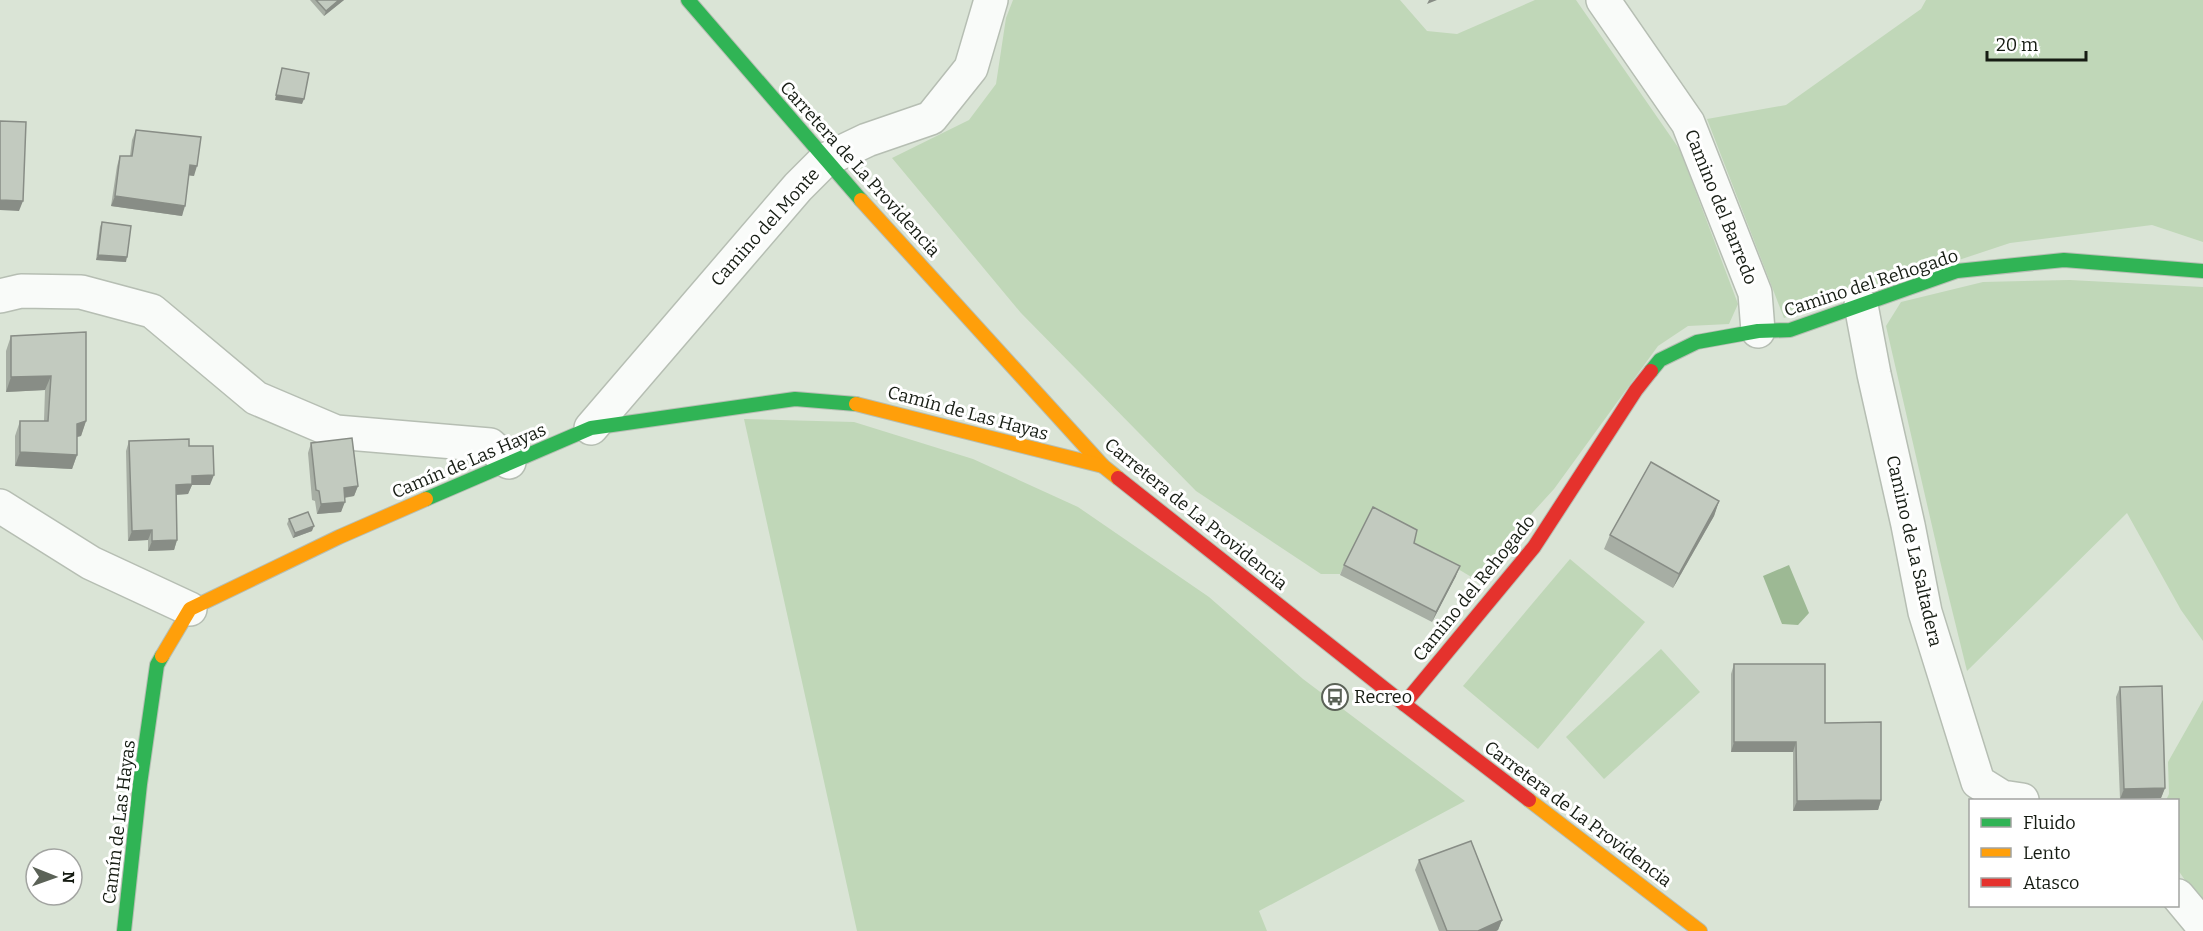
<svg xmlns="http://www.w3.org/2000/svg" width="2203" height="931" viewBox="0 0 2203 931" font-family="Bitter,serif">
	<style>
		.green { fill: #c0d7b8 }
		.water { fill: #9db994 }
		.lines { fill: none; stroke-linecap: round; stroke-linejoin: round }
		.street-casing { stroke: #b6beb3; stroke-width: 36 }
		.fast-casing { stroke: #b6beb3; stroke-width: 16 }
		.slow-casing { stroke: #b6beb3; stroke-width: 16 }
		.jam-casing { stroke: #b6beb3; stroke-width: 16 }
		.street { stroke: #f9fbf9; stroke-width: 33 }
		.fast { stroke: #30b455; stroke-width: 14 }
		.slow { stroke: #ff9f0a; stroke-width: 14 }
		.jam { stroke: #e5322d; stroke-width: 14 }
		.wall { fill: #a7aea4 }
		.shaded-wall { fill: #888d86 }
		.building { fill: #c2cabf; stroke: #888d86; stroke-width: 1.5 }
		.labels { text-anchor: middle; stroke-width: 6; stroke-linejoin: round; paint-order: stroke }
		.street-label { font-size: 18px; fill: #161c13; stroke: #fff }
		.poi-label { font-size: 18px; fill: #161c13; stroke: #fff; text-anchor: start }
	</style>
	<rect width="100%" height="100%" fill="#dae4d6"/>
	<g class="green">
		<polygon points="1013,0 1400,0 1427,31 1457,34 1535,0 1576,0 1680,150 1738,304 1729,324 1688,326 1658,346 1554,489 1473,578 1370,516 1340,574 1321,574 1196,491 1021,313 892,158 969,120 996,84 1006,18"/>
		<polygon points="1926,0 2203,0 2203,242 2152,225 2010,243 1784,318 1707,119 1786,105 1921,9"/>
		<polygon points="2070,280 2203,287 2203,641 2181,610 2127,513 1967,671 1941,565 1886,326 1901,302 1983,282"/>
		<polygon points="744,419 854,422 973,459 1078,507 1209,597 1303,679 1465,801 1259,911 1267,931 857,931"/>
		<polygon points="1570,559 1645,622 1538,749 1463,686"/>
		<polygon points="1661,649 1700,692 1604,779 1566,737"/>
		<polygon points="2203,700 2203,906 2178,870 2178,800 2166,800 2169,794 2168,762"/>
	</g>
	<polygon class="water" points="1789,565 1809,613 1798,625 1782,624 1763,576"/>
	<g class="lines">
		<defs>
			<g id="street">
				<polyline points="1603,0 1688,123 1755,293 1758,331"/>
				<polyline points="0,296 21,291 81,292 152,311 256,398 336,432 490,445 509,462"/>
				<polyline points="1861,305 1874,374 1908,525 1925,612 1978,782 2002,797 2022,800"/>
				<polyline points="591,428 798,187 825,160 867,140 931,118 971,68 991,0"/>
				<polyline points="0,506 91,563 190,609"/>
				<polyline points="2178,896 2203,926"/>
			</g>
			<g id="fast">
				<polyline points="688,0 861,200"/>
				<polyline points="1651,371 1660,360 1697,342 1758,331 1790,330 1957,271 2064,260 2203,271"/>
				<polyline points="426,499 591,428 795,399 856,404"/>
				<polyline points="124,931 140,784 157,665 162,656"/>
			</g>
			<g id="slow">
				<polyline points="861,200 1103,466 1118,478"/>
				<polyline points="856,404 1103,466"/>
				<polyline points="162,656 190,609 339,537 426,499"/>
				<polyline points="1529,800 1700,931"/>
			</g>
			<g id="jam">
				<polyline points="1118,478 1404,704 1529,800"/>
				<polyline points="1404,704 1534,547 1636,390 1651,371"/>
			</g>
		</defs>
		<use href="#street" class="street-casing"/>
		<use href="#fast" class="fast-casing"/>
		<use href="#slow" class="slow-casing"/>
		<use href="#jam" class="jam-casing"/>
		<use href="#street" class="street"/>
		<use href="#fast" class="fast"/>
		<use href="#slow" class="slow"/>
		<use href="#jam" class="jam"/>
	</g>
	<g class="wall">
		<polygon points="310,0 344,0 324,16"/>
		<polygon points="136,130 194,176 189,175 182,216 111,206 117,166 120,156 130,156 132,140"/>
		<polygon points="102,222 126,262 96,260 100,227"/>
		<polygon points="86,332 86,421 81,436 77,437 77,455 72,469 15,466 15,436 20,421 44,421 45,390 6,392 6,351 11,336"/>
		<polygon points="129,441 189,446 210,485 192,485 188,494 176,495 177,540 174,550 148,551 148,540 128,541 126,451"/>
		<polygon points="311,443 358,486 354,496 345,498 341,512 317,514 315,501 312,500 308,453"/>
		<polygon points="1719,501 1714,516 1673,588 1604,549 1610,535"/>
		<polygon points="289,519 312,531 293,538 287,524"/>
		<polygon points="1414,543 1456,576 1432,622 1340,575 1344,565"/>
		<polygon points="1734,664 1825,723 1881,800 1878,810 1793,811 1793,752 1731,752 1731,674"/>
		<polygon points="2120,687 2165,788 2161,798 2120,799 2116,697"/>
		<polygon points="1419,860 1502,920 1498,930 1496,931 1439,931 1415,870"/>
	</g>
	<g class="shaded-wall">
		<polygon points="339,0 344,0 324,16 326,11"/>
		<polygon points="1429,0 1437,0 1427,4"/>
		<polygon points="276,95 304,99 302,104 275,100"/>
		<polygon points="190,165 197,166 194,176 186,175"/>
		<polygon points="115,196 185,206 182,216 111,206"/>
		<polygon points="0,200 23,201 19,211 0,210"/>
		<polygon points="98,255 127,257 126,262 96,260"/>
		<polygon points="51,376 45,390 6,392 11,377"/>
		<polygon points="86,421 81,436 72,438 77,424"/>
		<polygon points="20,452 77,455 72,469 15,466"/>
		<polygon points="214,475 210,485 192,485 188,494 172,495 176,485 192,476"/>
		<polygon points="358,486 354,496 340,498 344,488"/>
		<polygon points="1719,501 1714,516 1673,588 1679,574"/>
		<polygon points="345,502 341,512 317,514 321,504"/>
		<polygon points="314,526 312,531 293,538 295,533"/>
		<polygon points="152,530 148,540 128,541 132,531"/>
		<polygon points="177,540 174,550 148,551 152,541"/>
		<polygon points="1460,566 1456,576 1432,622 1436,612"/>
		<polygon points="1734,742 1796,742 1793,752 1731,752"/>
		<polygon points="2165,788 2161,798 2120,799 2124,789"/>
		<polygon points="1881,800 1878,810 1793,811 1797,801"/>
		<polygon points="1502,920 1498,930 1496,931 1478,931"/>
	</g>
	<g class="building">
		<polygon points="316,0 339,0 326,11"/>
		<polygon points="282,68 309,73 304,99 276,95"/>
		<polygon points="0,121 26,122 23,201 0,200"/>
		<polygon points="136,130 201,137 197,166 190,165 185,206 115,196 120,156 132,156"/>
		<polygon points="102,222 131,226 127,257 98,255"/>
		<polygon points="86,332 86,421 77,424 77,455 20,452 20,421 48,421 51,376 11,377 11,336"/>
		<polygon points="352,438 358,486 344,488 345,502 321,504 319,491 316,490 311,443"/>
		<polygon points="189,439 189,446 213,446 214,475 192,476 192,484 176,485 177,540 152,541 152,530 132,531 129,441"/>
		<polygon points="1651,462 1719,501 1679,574 1610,535"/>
		<polygon points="1373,507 1417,530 1414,543 1460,566 1436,612 1344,565"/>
		<polygon points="308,512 314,526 295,533 289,519"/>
		<polygon points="1734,664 1825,664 1825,723 1881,722 1881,800 1797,801 1796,742 1734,742"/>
		<polygon points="2162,686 2165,788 2124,789 2120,687"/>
		<polygon points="1471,841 1502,920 1478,931 1447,931 1419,860"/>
	</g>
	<defs>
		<symbol id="bus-ring" viewBox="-11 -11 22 22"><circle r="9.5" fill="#fff" stroke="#5b6257" stroke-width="1.5"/><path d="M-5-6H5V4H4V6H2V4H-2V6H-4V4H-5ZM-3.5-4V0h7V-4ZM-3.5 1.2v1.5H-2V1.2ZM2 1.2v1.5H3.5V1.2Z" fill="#5b6257"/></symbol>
	</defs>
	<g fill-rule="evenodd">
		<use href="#bus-ring" x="1320" y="682" width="30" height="30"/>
	</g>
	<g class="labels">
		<g class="street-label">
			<text transform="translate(860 169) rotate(48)" y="6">Carretera de La Providencia</text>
			<text transform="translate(1721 207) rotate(68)" y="6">Camino del Barredo</text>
			<text transform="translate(765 227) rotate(-48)" y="6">Camino del Monte</text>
			<text transform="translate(1871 283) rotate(-18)" y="6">Camino del Rehogado</text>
			<text transform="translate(968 413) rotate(15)" y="6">Camín de Las Hayas</text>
			<text transform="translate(469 461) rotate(-23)" y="6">Camín de Las Hayas</text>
			<text transform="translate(1196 514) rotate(39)" y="6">Carretera de La Providencia</text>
			<text transform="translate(1914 551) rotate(77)" y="6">Camino de La Saltadera</text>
			<text transform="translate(1474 588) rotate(-51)" y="6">Camino del Rehogado</text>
			<text transform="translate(1578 814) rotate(37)" y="6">Carretera de La Providencia</text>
			<text transform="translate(119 822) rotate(-83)" y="6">Camín de Las Hayas</text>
		</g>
		<g class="poi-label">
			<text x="1354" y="703">Recreo</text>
		</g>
	</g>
	<rect x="1969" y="799" width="210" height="108" fill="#ffffff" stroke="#a2a4a1" stroke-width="1.5"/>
	<rect x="1981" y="818" width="30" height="9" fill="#30b455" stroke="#a2a4a1" stroke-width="1.5"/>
	<text x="2023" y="829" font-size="18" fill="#161c13">Fluido</text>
	<rect x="1981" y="848" width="30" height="9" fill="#ff9f0a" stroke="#a2a4a1" stroke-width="1.5"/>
	<text x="2023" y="859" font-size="18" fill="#161c13">Lento</text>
	<rect x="1981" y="878" width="30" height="9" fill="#e5322d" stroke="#a2a4a1" stroke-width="1.5"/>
	<text x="2023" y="889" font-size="18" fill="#161c13">Atasco</text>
	<g transform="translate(54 877) rotate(91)"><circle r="28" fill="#ffffff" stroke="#a2a4a1" stroke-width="1.5"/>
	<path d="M0-4.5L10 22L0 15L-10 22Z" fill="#5b6257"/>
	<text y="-9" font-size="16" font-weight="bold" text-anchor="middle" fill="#161c13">N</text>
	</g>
	<path d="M1987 51v9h99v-9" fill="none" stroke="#161c13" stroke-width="3"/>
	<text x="1996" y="51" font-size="18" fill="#161c13" stroke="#ffffff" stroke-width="4.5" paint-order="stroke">20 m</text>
</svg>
